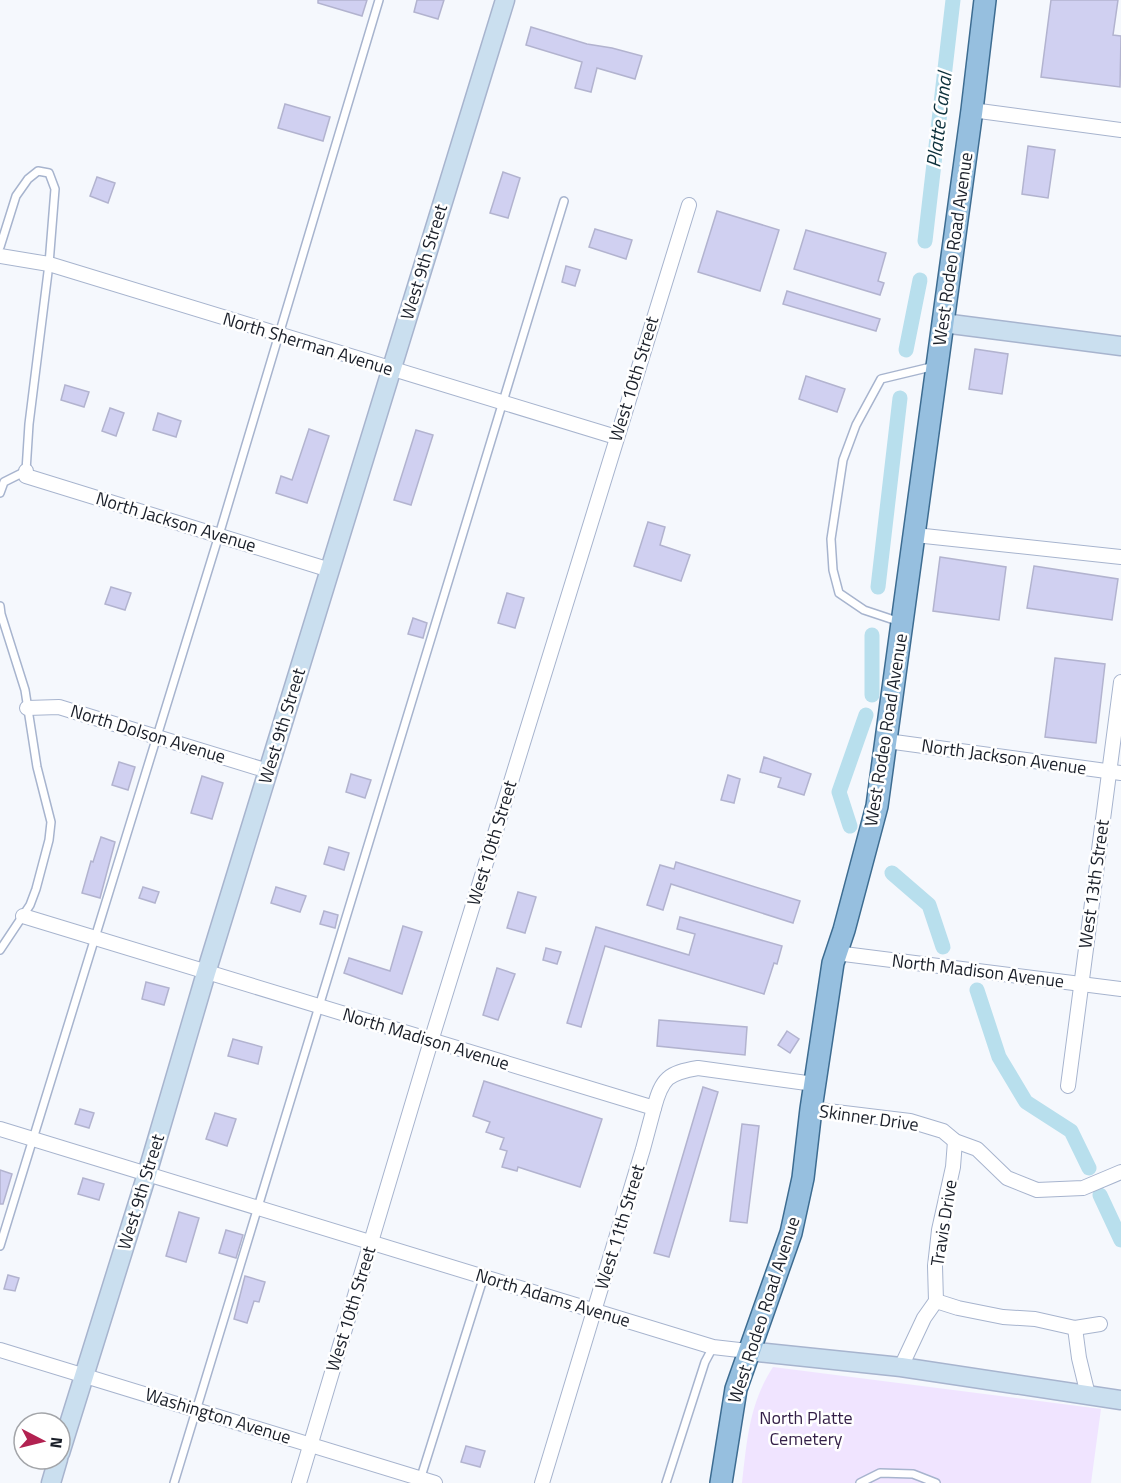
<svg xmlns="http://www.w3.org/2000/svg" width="1121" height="1483" viewBox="0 0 1121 1483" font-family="'Titillium Web',sans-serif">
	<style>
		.green { fill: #f0e4ff }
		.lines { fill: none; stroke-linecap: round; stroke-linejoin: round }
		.canal { stroke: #b8dfed; stroke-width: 15 }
		.building { fill: #d0d0f1; stroke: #b2b3cf; stroke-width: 1.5 }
		.lane-casing { stroke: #a7b4ce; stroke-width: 10 }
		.street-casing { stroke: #a7b4ce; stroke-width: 16 }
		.secondary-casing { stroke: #a7b4ce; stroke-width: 21 }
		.primary-casing { stroke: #3d6c91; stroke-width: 24 }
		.lane { stroke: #fff; stroke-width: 7 }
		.street { stroke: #fff; stroke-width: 14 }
		.secondary { stroke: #cadfef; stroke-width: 18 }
		.primary { stroke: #96bfdf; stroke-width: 21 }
		.labels { text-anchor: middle; stroke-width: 5; stroke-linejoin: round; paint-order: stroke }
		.street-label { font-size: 18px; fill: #1a1f29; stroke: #fff }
		.park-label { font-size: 18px; fill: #331e47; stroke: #fff }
		.water-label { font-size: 20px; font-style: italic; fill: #0d313c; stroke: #fff }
	</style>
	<rect width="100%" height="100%" fill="#f5f8fd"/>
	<path class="green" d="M773,1367l328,42 -10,74h-349c5,-42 7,-79 31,-116z"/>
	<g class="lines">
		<g class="canal">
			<polyline points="925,241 953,0"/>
			<polyline points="906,350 920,280"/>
			<polyline points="878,587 900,398"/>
			<polyline points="872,695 872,635"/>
			<polyline points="850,826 839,792 866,715"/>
			<polyline points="892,873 929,905 943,947"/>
			<polyline points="977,990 999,1057 1026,1102 1071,1131 1089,1168"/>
			<polyline points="1100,1195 1121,1240"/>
		</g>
	</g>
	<g class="building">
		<polygon points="318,0 367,0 362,16 318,3"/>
		<polygon points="417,0 444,0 438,19 414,12"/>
		<polygon points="1051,0 1118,0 1113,35 1121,36 1120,87 1041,77"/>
		<polygon points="531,27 587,44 612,48 642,56 635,79 597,68 591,92 575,88 582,62 526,45"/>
		<polygon points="285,104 330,117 323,141 278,128"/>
		<polygon points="1028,146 1055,150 1048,198 1022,194"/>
		<polygon points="503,172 520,178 508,218 490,213"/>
		<polygon points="97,177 115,183 108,203 90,196"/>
		<polygon points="717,211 779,230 760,291 698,272"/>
		<polygon points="595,229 632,240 626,259 589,247"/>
		<polygon points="806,230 886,253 878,281 884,283 880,295 794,269"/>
		<polygon points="566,266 580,270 575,286 562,282"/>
		<polygon points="787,291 880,319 876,331 783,304"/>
		<polygon points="975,349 1008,354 1002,394 969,389"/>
		<polygon points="806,376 845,389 837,412 799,399"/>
		<polygon points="65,385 89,392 84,407 61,400"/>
		<polygon points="110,408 124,413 116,436 102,431"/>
		<polygon points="158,413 181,421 176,437 153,430"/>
		<polygon points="309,429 329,436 307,503 276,493 281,476 292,480"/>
		<polygon points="416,430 433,435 411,505 394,500"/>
		<polygon points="648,522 665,527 660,545 690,555 681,581 634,566"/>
		<polygon points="940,557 1006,567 999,620 933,611"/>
		<polygon points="1034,566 1118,579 1112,620 1027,608"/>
		<polygon points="111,587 131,593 125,610 105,604"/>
		<polygon points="507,593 524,598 515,628 498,623"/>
		<polygon points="413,618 427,623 423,638 408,634"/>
		<polygon points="1055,658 1105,664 1096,743 1045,737"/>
		<polygon points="764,757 811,774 804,795 778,787 781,778 760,772"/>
		<polygon points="119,762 135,767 128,790 112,785"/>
		<polygon points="351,774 371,780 365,798 346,792"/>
		<polygon points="728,775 740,779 734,803 721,800"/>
		<polygon points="202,776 223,783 212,819 191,813"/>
		<polygon points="101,837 115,842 100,898 82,893 91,861 93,862"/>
		<polygon points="329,847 349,853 344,870 324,864"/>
		<polygon points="676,862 800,901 793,923 671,884 663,910 647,905 660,865 674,869"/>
		<polygon points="143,887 159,892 155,903 139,898"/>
		<polygon points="276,887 306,896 300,912 271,903"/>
		<polygon points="518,892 536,897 525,933 507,928"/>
		<polygon points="324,911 338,915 335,928 320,924"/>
		<polygon points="680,917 782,946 777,964 774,963 764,994 605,946 581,1027 567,1023 596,927 689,955 695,934 677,929"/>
		<polygon points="403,926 422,932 402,994 344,973 349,958 390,971"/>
		<polygon points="546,948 561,952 557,964 543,960"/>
		<polygon points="497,968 515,974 498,1020 483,1015"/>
		<polygon points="146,982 169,988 164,1005 142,999"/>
		<polygon points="659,1020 747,1027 745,1055 657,1046"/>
		<polygon points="787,1031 799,1039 790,1053 778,1045"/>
		<polygon points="233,1039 262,1047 258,1064 228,1056"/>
		<polygon points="484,1081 602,1119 580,1187 518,1167 517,1171 502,1167 507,1151 500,1149 504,1138 486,1132 490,1122 473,1116"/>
		<polygon points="703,1087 718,1092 669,1257 654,1253"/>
		<polygon points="80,1109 94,1113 89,1128 75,1124"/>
		<polygon points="215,1113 236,1119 227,1146 206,1139"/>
		<polygon points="742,1124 759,1126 747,1223 730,1221"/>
		<polygon points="0,1170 12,1174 3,1204 0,1204"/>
		<polygon points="83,1178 104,1184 99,1200 78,1194"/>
		<polygon points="179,1212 199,1218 186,1262 166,1256"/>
		<polygon points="226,1230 243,1235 236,1258 219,1253"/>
		<polygon points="8,1275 19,1278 15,1291 4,1289"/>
		<polygon points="245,1276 265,1282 259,1302 254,1301 247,1323 234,1319"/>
		<polygon points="466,1446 485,1451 480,1467 461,1462"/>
	</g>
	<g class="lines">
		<defs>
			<g id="lane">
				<polyline points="0,247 16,196 28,179 38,171 49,173 55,189 49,264 29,424 26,471 4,482 0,493"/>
				<polyline points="0,606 1,614 25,690 37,767 51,822 49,840 36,889 30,905 0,950"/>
				<polyline points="900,622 864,610 839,593 833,570 831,539 843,460 856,425 881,379 935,366"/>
				<polyline points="0,1246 219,535 379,0"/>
				<polyline points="420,1480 484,1276"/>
				<polyline points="174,1483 564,201"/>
				<polyline points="666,1483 705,1362 713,1347"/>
				<polyline points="860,1483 880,1473 913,1474 936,1483"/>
			</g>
			<g id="street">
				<polyline points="972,110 1121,130"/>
				<polyline points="0,256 49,264 616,437"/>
				<polyline points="26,471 26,476 330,570"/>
				<polyline points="915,535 1121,557"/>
				<polyline points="27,708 59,707 268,771"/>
				<polyline points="887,741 1121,773"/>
				<path d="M23,916l631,192c8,-30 14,-35 44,-40l116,16"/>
				<polyline points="836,953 1121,989"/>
				<polyline points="1068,1086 1121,682"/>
				<polyline points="811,1109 910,1121 943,1131 955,1141 977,1149 1007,1178 1037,1190 1083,1188 1121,1172"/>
				<polyline points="0,1129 713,1347 748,1351"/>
				<polyline points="936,1301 958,1308 1003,1317 1035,1319 1075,1328 1100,1324"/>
				<polyline points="1075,1328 1079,1358 1088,1395"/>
				<polyline points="0,1350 435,1483"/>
				<polyline points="901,1367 924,1318 936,1301 935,1266 939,1230 953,1167 955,1141"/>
				<polyline points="299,1483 431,1041 689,205"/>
				<polyline points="542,1483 643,1149 654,1108"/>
			</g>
			<g id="secondary">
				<polyline points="943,323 1121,346"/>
				<polyline points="748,1351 901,1367 1121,1400"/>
				<polyline points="60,1453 147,1174 206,973 505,0"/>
				<polyline points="51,1483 58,1459"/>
			</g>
			<polyline id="primary" points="721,1483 736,1389 791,1233 803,1178 811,1109 833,963 844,930 877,806 972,110 985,0"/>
		</defs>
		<use href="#lane" class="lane-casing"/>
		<use href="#street" class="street-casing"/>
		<use href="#secondary" class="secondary-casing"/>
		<use href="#primary" class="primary-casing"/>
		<use href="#lane" class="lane"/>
		<use href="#street" class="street"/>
		<use href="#secondary" class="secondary"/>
		<use href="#primary" class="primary"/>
	</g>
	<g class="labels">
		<g class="street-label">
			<text transform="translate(953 249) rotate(-82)" y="6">West Rodeo Road Avenue</text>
			<text transform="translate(424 262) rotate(-73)" y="6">West 9th Street</text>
			<text transform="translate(308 344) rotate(17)" y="6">North Sherman Avenue</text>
			<text transform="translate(634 379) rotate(-73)" y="6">West 10th Street</text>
			<text transform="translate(176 522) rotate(17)" y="6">North Jackson Avenue</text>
			<text transform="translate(282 726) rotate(-73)" y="6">West 9th Street</text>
			<text transform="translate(886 730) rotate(-81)" y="6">West Rodeo Road Avenue</text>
			<text transform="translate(148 734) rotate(17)" y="6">North Dolson Avenue</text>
			<text transform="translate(1004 757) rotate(8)" y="6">North Jackson Avenue</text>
			<text transform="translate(492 843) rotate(-73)" y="6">West 10th Street</text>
			<text transform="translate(1094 884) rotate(-82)" y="6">West 13th Street</text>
			<text transform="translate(978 971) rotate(7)" y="6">North Madison Avenue</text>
			<text transform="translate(426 1039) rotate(17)" y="6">North Madison Avenue</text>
			<text transform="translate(869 1118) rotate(8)" y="6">Skinner Drive</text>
			<text transform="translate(141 1192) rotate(-73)" y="6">West 9th Street</text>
			<text transform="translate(944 1223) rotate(-81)" y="6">Travis Drive</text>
			<text transform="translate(620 1227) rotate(-73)" y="6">West 11th Street</text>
			<text transform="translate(553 1298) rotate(17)" y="6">North Adams Avenue</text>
			<text transform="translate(351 1309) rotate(-73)" y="6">West 10th Street</text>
			<text transform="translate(764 1310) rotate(-72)" y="6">West Rodeo Road Avenue</text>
			<text transform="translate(218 1416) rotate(17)" y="6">Washington Avenue</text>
		</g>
		<g class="park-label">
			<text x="806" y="1424">North Platte<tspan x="806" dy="21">Cemetery</tspan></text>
		</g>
		<g class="water-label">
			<text transform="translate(939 120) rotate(-83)" y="7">Platte Canal</text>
		</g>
	</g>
	<g transform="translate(42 1441) rotate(97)"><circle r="28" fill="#ffffff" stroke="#a3a5a9" stroke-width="1.5"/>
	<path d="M0-4.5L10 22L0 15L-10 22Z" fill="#b22251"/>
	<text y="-9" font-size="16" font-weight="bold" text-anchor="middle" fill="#1a1f29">N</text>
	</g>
</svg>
